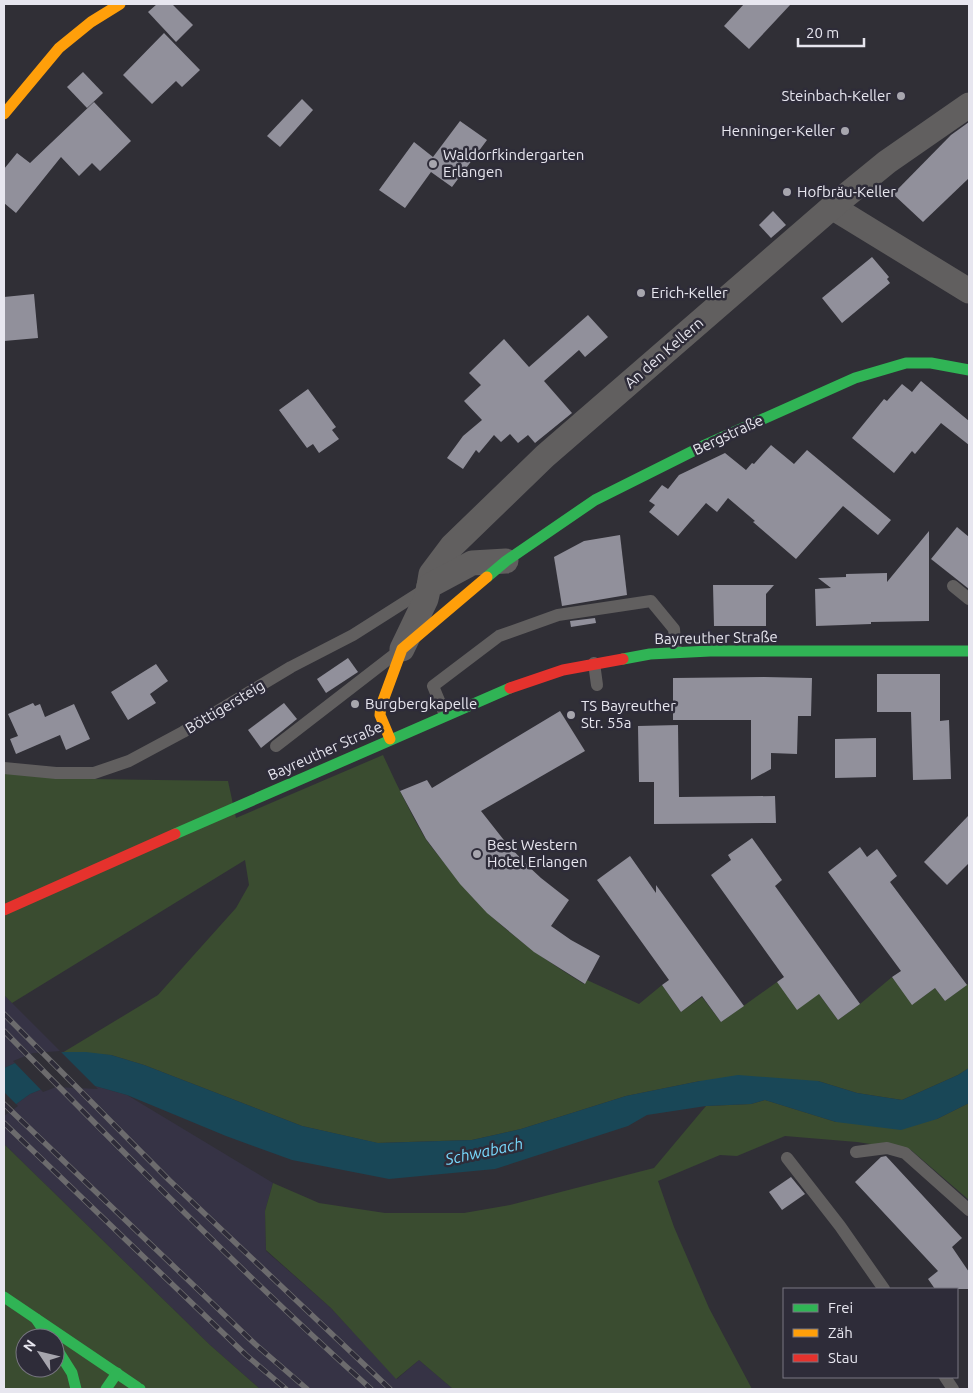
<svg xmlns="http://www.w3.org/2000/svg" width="973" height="1393" viewBox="0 0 973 1393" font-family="Ubuntu,sans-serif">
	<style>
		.built { fill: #363345 }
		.green { fill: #3a4c30; fill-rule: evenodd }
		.water { fill: #194757 }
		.pier { fill: #302f36 }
		.building { fill: #91909b }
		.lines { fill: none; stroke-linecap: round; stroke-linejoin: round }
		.lane { stroke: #615f5f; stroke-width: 12 }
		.street { stroke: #615f5f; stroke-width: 25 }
		.fast { stroke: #30b455; stroke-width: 11 }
		.slow { stroke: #ff9f0a; stroke-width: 11 }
		.jam { stroke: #e5322d; stroke-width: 11 }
		.rail-casing { stroke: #6c6b6d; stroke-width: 5.5 }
		.rail { stroke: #2e2c39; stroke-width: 4; stroke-dasharray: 11; stroke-linecap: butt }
		.poi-dot { fill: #a7a6ae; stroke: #2e2c39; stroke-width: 2 }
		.labels { text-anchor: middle; stroke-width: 5; stroke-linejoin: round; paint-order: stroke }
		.poi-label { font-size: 15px; fill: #e7e6ef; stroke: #2e2c39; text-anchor: start }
		.street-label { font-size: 15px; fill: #e7e6ef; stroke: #2e2c39 }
		.water-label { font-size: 16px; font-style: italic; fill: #77d7fb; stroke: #2e2c39 }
	</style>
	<rect width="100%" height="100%" fill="#302f36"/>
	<g class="built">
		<polygon points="4,995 62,1053 33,1055 4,1068"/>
		<polygon points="55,1084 95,1086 127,1095 273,1183 265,1211 266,1251 331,1308 397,1379 419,1360 453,1389 260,1389 210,1345 4,1144 4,1113 30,1094"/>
	</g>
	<g class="green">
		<path d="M383,755c13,28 26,56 42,83 6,9 14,18 21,27 40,53 82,85 138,119l3,-4 52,24 23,-19 19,27 21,-15 19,25 56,-40 42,12 19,26 22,-16 32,-27 21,27 22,-16 10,13 24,-18v85l-11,7 -56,25 -45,-7 -39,-12h-118l-74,15 -105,33 -49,11 -95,3 -75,-17 -158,-61 -33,-10 -49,-2 96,-58 78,-87 13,-23 -4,-25 -233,143 -8,-8v-224l85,8 139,2 8,37z"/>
		<polygon points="765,1100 836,1122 937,1119 969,1103 969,1200 911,1150 857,1142 785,1136 737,1156 720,1155 658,1181 674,1227 709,1308 752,1389 453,1389 419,1360 396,1379 331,1308 266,1250 265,1211 273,1183 319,1203 385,1213 464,1213 510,1205 654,1168 706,1106 751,1104"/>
		<path d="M4,1144l206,201 50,44h-256zM25,1338h30v30h-30z"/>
	</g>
	<polygon class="water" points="65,1052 86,1052 111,1055 144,1065 302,1126 378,1143 472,1140 521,1129 626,1096 700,1081 738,1075 818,1081 857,1093 902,1100 958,1075 969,1068 969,1103 937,1119 901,1130 836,1122 765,1100 751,1104 706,1106 647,1115 628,1126 495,1169 389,1179 292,1160 226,1136 127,1095 95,1086 55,1084 30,1094 4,1113 4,1068 33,1055"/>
	<g class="pier">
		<polygon points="60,1051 98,1089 56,1087 43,1092 13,1061 33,1053"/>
		<polygon points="4,1092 18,1106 4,1116"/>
	</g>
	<g class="building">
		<polygon points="157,4 172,4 193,25 176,42 148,12"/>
		<polygon points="744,4 791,4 749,49 724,26"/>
		<polygon points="164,33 200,70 182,87 176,81 152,104 123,75"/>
		<polygon points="83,72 103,93 87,108 67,87"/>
		<polygon points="302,99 313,110 280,147 267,136"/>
		<polygon points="94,102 131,141 100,171 92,163 79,176 61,157 16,213 4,203 4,169 17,153 30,163"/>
		<polygon points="460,121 487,140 452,187 431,172 405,208 379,190 414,142 433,157"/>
		<polygon points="969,122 969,178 923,222 893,194 951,135"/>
		<polygon points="773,211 786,225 771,238 759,225"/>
		<polygon points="872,257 889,277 887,279 890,283 842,323 822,298"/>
		<polygon points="34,294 38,338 4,341 4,297"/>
		<polygon points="588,315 608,337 585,357 579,350 544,381 572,413 535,443 528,435 518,443 510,434 501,442 494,435 479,453 476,450 463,469 447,458 463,436 482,420 464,401 481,385 469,373 504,339 529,367"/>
		<polygon points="921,381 969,421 969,445 941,423 915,454 912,451 894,473 852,438 884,399 887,401 902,384 912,392"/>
		<polygon points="308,389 336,427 332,430 339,439 319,453 313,444 307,448 279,410"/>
		<polygon points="771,445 794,464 807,450 891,520 878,535 843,506 796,559 753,522 755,521 728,498 717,512 706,503 678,536 649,512 655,505 649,501 662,485 668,489 679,475 725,453 746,470 752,463 754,464"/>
		<polygon points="957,527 969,537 969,589 931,559"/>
		<polygon points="929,531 929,621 871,622 871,624 816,626 815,589 831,588 818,578 846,577 846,574 887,573 887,582"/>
		<polygon points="620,535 627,595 562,606 554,557 584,541"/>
		<polygon points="713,585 774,585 766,594 766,626 714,626"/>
		<polygon points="595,618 596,623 571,627 570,621"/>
		<polygon points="348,658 358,672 326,693 317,679"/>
		<polygon points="156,664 168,681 150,694 156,703 128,720 111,692"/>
		<polygon points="877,674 940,674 940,721 949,720 951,779 913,780 911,712 877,712"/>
		<polygon points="764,677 812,678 811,716 798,716 797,754 771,753 771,769 751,780 751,720 673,720 673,678"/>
		<polygon points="33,703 35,706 40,704 45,717 74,704 90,739 66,750 60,735 16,754 10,739 18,736 8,714"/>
		<polygon points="284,703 297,719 261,748 248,730"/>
		<polygon points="560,711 585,751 481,811 507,844 527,865 541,878 569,900 551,926 571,940 600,956 585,984 534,952 487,913 460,884 426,839 400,791 427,780 432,788"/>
		<polygon points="678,725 679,797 775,796 776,823 654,824 654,782 639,782 638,726"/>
		<polygon points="876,738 876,777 835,778 835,739"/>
		<polygon points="969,815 969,863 947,885 924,862"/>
		<polygon points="752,838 782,880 775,886 860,1004 838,1020 819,994 797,1010 777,982 784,977 711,875 731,860 728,855"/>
		<polygon points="860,847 867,857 877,849 897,876 890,882 967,985 945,1001 935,988 912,1005 892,977 901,971 828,872"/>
		<polygon points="630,856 656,893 656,885 744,1006 721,1022 702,996 681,1012 662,985 669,980 597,880"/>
		<polygon points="886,1156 962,1238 952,1247 969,1272 969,1289 935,1289 928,1279 938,1271 855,1182 881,1157"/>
		<polygon points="791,1177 805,1194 782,1210 769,1192"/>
	</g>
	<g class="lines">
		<g class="lane">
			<polyline points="953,586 969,599"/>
			<polyline points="594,663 597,685"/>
			<polyline points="445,715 433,686 499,636 558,615 651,601 674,629 676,652"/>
			<polyline points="276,746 395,654"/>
			<polyline points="4,768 56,773 94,773 129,761 183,732 291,667 353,635 427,588"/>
			<polyline points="856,1152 887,1148 905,1153 969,1210"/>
			<polyline points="787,1158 840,1226 884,1289"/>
			<polyline points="945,1377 953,1389"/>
		</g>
		<g class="street">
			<polyline points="832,207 969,291"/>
			<polyline points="429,586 431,574 452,546 545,456 838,202 887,162 969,105"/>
			<polyline points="402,649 426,599 429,586 472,563 506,561"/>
		</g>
		<g class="fast">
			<polyline points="487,577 506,561 595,500 705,445 855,378 906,363 931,363 969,370"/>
			<polyline points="623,659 650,654 710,651 969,651"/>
			<polyline points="175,834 510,688"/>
			<polyline points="4,1297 137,1387"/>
			<polyline points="36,1319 49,1338"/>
			<polyline points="55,1346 72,1373 76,1389"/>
			<polyline points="106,1389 117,1373"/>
			<polyline points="139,1389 140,1389"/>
		</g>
		<g class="slow">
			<polyline points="4,114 59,48 91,22 120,4"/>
			<polyline points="390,739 380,715 381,706 402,649 487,577"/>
		</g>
		<g class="jam">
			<polyline points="510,688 563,670 623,659"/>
			<polyline points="4,910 175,834"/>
		</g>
		<defs>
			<g id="rail">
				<polyline points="4,1014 169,1180 390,1389"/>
				<path d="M4,1031c120,122 240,244 367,358"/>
				<polyline points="4,1104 255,1344 307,1389"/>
				<polyline points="4,1123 246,1355 286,1389"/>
			</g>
		</defs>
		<use href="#rail" class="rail-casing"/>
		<use href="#rail" class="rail"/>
	</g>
	<g class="poi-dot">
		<circle cx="901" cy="96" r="5"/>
		<circle cx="845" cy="131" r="5"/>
		<circle cx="433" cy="164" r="5"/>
		<circle cx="787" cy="192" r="5"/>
		<circle cx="641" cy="293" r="5"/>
		<circle cx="355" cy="704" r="5"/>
		<circle cx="571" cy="715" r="5"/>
		<circle cx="477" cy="854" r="5"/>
	</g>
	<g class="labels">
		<g class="poi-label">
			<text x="891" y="101" text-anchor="end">Steinbach-Keller</text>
			<text x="835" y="136" text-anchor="end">Henninger-Keller</text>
			<text x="443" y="160">Waldorfkindergarten<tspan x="443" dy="17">Erlangen</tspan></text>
			<text x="797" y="197">Hofbräu-Keller</text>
			<text x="651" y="298">Erich-Keller</text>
			<text x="365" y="709">Burgbergkapelle</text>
			<text x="581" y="711">TS Bayreuther<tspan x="581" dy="17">Str. 55a</tspan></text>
			<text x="487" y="850">Best Western<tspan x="487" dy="17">Hotel Erlangen</tspan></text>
		</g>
		<g class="street-label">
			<text transform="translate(664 353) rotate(-41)" y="5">An den Kellern</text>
			<text transform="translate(728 435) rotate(-25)" y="5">Bergstraße</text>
			<text transform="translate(716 638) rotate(-1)" y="5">Bayreuther Straße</text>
			<text transform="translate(225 707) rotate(-31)" y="5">Böttigersteig</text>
			<text transform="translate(325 751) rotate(-24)" y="5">Bayreuther Straße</text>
		</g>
		<g class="water-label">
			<text transform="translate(484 1151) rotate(-12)" y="6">Schwabach</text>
		</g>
	</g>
	<rect width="973" height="1393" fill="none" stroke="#e7e6ef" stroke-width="10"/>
	<rect x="783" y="1288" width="175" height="90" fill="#2e2c39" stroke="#787682"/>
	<rect x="793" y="1304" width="25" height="8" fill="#30b455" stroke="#787682"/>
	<text x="828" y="1313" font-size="15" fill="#e7e6ef">Frei</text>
	<rect x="793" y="1329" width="25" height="8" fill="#ff9f0a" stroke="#787682"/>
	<text x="828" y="1338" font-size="15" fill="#e7e6ef">Zäh</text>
	<rect x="793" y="1354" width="25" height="8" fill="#e5322d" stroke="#787682"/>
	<text x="828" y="1363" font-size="15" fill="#e7e6ef">Stau</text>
	<g transform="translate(40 1353) rotate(305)"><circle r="24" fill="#2e2c39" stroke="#787682"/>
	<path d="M0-4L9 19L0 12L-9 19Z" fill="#a7a6ae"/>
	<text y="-8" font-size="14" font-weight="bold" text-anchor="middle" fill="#e7e6ef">N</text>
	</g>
	<path d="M798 38v8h66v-8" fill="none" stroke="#e7e6ef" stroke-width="2.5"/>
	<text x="806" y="38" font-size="15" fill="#e7e6ef" stroke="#2e2c39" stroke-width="4" paint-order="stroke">20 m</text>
</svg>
